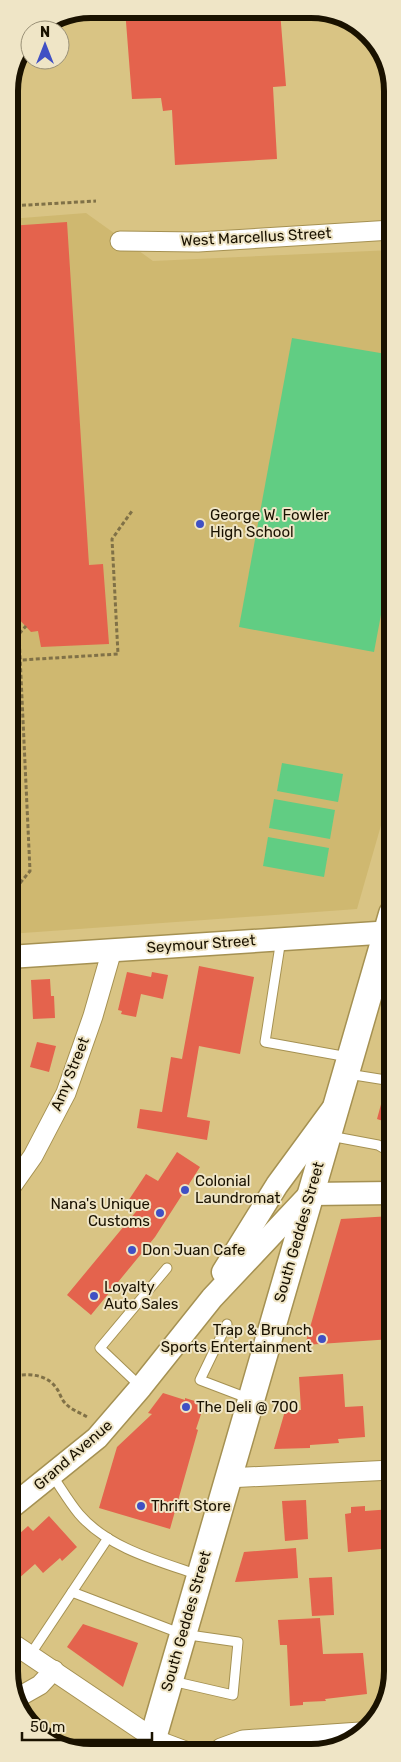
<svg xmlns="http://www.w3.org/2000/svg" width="401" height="1762" viewBox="0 0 401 1762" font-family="Rubik,sans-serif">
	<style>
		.built { fill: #cfb870 }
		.green { fill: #61cd83 }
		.building { fill: #e4634d }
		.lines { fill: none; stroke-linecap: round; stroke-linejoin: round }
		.service-casing { stroke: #a59152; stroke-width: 11 }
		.minor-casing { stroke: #a59152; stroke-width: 21 }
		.tertiary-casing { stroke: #a59152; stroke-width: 25 }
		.secondary-casing { stroke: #a59152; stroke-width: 29 }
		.path { stroke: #807147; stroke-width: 3; stroke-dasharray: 4 2.5; stroke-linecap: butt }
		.service { stroke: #fff; stroke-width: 9 }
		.minor { stroke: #fff; stroke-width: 19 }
		.tertiary { stroke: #fff; stroke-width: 22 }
		.secondary { stroke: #fff; stroke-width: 26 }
		.poi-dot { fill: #4050c4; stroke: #efe5c6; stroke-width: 2 }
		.labels { text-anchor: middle; stroke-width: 4; stroke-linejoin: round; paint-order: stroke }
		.street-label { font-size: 15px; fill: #1a1200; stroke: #efe5c6 }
		.poi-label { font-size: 15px; fill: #1a1200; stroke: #efe5c6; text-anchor: start }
		.rim { fill: none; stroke: #1a1200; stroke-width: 6 }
	</style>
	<rect width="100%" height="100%" fill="#d9c484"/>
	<polygon class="built" points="86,213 153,261 392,250 392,787 357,909 9,934 9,219"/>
	<g class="green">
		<polygon points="292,338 392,355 392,556 374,652 239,627"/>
		<polygon points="282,763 343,774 338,802 277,791"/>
		<polygon points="274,799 335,810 330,839 269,828"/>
		<polygon points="268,837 329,848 324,877 263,866"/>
	</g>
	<g class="building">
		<polygon points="125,9 280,11 286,86 273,87 277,159 175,165 172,110 163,111 161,98 132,99"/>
		<polygon points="67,222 89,565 103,564 109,644 41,647 38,631 31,632 16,616 9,617 9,226"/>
		<polygon points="199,966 254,977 240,1054 199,1046 187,1117 210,1121 207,1140 137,1128 140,1109 162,1112 171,1057 182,1059"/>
		<polygon points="127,972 151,977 152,972 168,975 163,999 141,994 136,1017 121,1014 122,1011 118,1010"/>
		<polygon points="50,979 51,996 54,996 55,1018 33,1019 31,980"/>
		<polygon points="37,1042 56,1046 49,1072 30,1067"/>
		<polygon points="386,1086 392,1087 392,1124 377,1119"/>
		<polygon points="177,1152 200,1167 155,1237 91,1315 67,1295 139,1208 128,1201 146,1174 158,1181"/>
		<polygon points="392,1216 392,1339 305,1345 341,1219"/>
		<polygon points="343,1374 345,1407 363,1406 365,1437 338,1439 339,1443 310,1445 310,1448 274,1449 285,1411 301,1410 299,1377"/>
		<polygon points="163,1393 185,1400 185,1398 198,1402 202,1411 196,1429 198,1430 170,1529 99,1508 117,1447 152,1414 148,1413"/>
		<polygon points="306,1500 308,1539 285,1541 282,1501"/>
		<polygon points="365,1506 365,1511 392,1509 392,1548 348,1552 345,1514 351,1513 351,1507"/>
		<polygon points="49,1516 77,1547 62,1561 60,1558 43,1573 35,1564 9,1587 9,1543 28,1526 33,1531"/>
		<polygon points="296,1548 298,1578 235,1582 244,1552"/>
		<polygon points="332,1577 334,1615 312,1616 309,1578"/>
		<polygon points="320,1618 323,1654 363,1653 367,1694 325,1699 326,1701 303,1702 303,1705 290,1706 287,1645 280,1645 278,1620"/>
		<polygon points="83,1624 138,1643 123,1687 67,1647"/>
	</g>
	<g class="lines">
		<defs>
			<g id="service">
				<polyline points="281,939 265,1042 348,1057"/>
				<polyline points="348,1074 392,1081"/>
				<polyline points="330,1136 378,1145 392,1153"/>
				<polyline points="227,1324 200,1380 250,1399"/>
				<polyline points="140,1386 100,1348 167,1268"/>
				<path d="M52,1475c9,13 17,27 27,39 29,34 79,47 120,61"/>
				<polyline points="72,1592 182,1634 238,1642 233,1695 172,1681"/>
				<polyline points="30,1655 108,1538"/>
			</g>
			<g id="minor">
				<polyline points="120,241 198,242 392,230"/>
				<polyline points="9,1190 33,1156 66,1093 93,1016 112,950"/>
				<polyline points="227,1478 392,1470"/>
				<polyline points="9,1641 153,1738 167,1752"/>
				<polyline points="17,1698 40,1685 54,1670"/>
				<polyline points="156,1740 188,1752"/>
				<polyline points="217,1752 221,1748 243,1740 360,1732"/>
			</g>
			<g id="tertiary">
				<polyline points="9,957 392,932"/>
				<polyline points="223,1272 277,1185 332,1110"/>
				<polyline points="9,1509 97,1438 141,1387 212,1298 310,1194 392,1193"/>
			</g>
			<polyline id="secondary" points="149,1752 392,914"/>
		</defs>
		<use href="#service" class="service-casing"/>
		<use href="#minor" class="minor-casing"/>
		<use href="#tertiary" class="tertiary-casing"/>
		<use href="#secondary" class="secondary-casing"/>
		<g class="path">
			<polyline points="9,206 96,201"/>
			<polyline points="9,634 19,634"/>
			<polyline points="9,647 21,660 118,654 112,539 132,511"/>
			<polyline points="16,888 30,871 19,634 26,626"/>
			<path d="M9,1377c17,-4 38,-4 48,12 3,4 4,10 8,14 6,7 16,10 24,15"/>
		</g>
		<use href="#service" class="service"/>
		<use href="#minor" class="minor"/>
		<use href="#tertiary" class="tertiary"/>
		<use href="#secondary" class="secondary"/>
	</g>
	<g class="poi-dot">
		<circle cx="200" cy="524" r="5"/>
		<circle cx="185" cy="1190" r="5"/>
		<circle cx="160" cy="1213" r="5"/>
		<circle cx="132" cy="1250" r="5"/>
		<circle cx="94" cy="1296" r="5"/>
		<circle cx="322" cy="1339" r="5"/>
		<circle cx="186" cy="1407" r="5"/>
		<circle cx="141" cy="1506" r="5"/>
	</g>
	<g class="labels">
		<g class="street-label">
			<text transform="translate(256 237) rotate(-3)" y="5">West Marcellus Street</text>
			<text transform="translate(201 944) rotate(-4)" y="5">Seymour Street</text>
			<text transform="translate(70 1074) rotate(-68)" y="5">Amy Street</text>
			<text transform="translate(299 1232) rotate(-74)" y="5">South Geddes Street</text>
			<text transform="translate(73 1455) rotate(-41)" y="5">Grand Avenue</text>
			<text transform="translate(186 1621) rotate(-74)" y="5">South Geddes Street</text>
		</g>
		<g class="poi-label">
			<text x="210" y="520">George W. Fowler<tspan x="210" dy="17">High School</tspan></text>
			<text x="195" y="1186">Colonial<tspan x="195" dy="17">Laundromat</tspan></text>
			<text x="150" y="1209" text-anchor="end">Nana's Unique<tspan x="150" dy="17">Customs</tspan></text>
			<text x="142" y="1255">Don Juan Cafe</text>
			<text x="104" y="1292">Loyalty<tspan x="104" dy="17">Auto Sales</tspan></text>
			<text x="312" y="1335" text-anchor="end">Trap &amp; Brunch<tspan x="312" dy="17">Sports Entertainment</tspan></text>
			<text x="196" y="1412">The Deli @ 700</text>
			<text x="151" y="1511">Thrift Store</text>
		</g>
	</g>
	<path d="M0 0H401V1762H0ZM91 18H311A73 73 0 0 1 384 91V1671A73 73 0 0 1 311 1744H91A73 73 0 0 1 18 1671V91A73 73 0 0 1 91 18Z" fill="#efe5c6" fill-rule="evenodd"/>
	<path class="rim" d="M91 18H311A73 73 0 0 1 384 91V1671A73 73 0 0 1 311 1744H91A73 73 0 0 1 18 1671V91A73 73 0 0 1 91 18Z"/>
	<g transform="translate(45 45)"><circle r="24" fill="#efe5c6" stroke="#9a9177"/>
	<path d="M0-4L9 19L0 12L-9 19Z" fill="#4050c4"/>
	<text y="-8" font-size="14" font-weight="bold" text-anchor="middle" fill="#1a1200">N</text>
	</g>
	<path d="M22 1732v8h130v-8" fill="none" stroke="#1a1200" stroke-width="2.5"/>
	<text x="30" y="1732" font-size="15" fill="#1a1200" stroke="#efe5c6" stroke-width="4" paint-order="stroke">50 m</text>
</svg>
